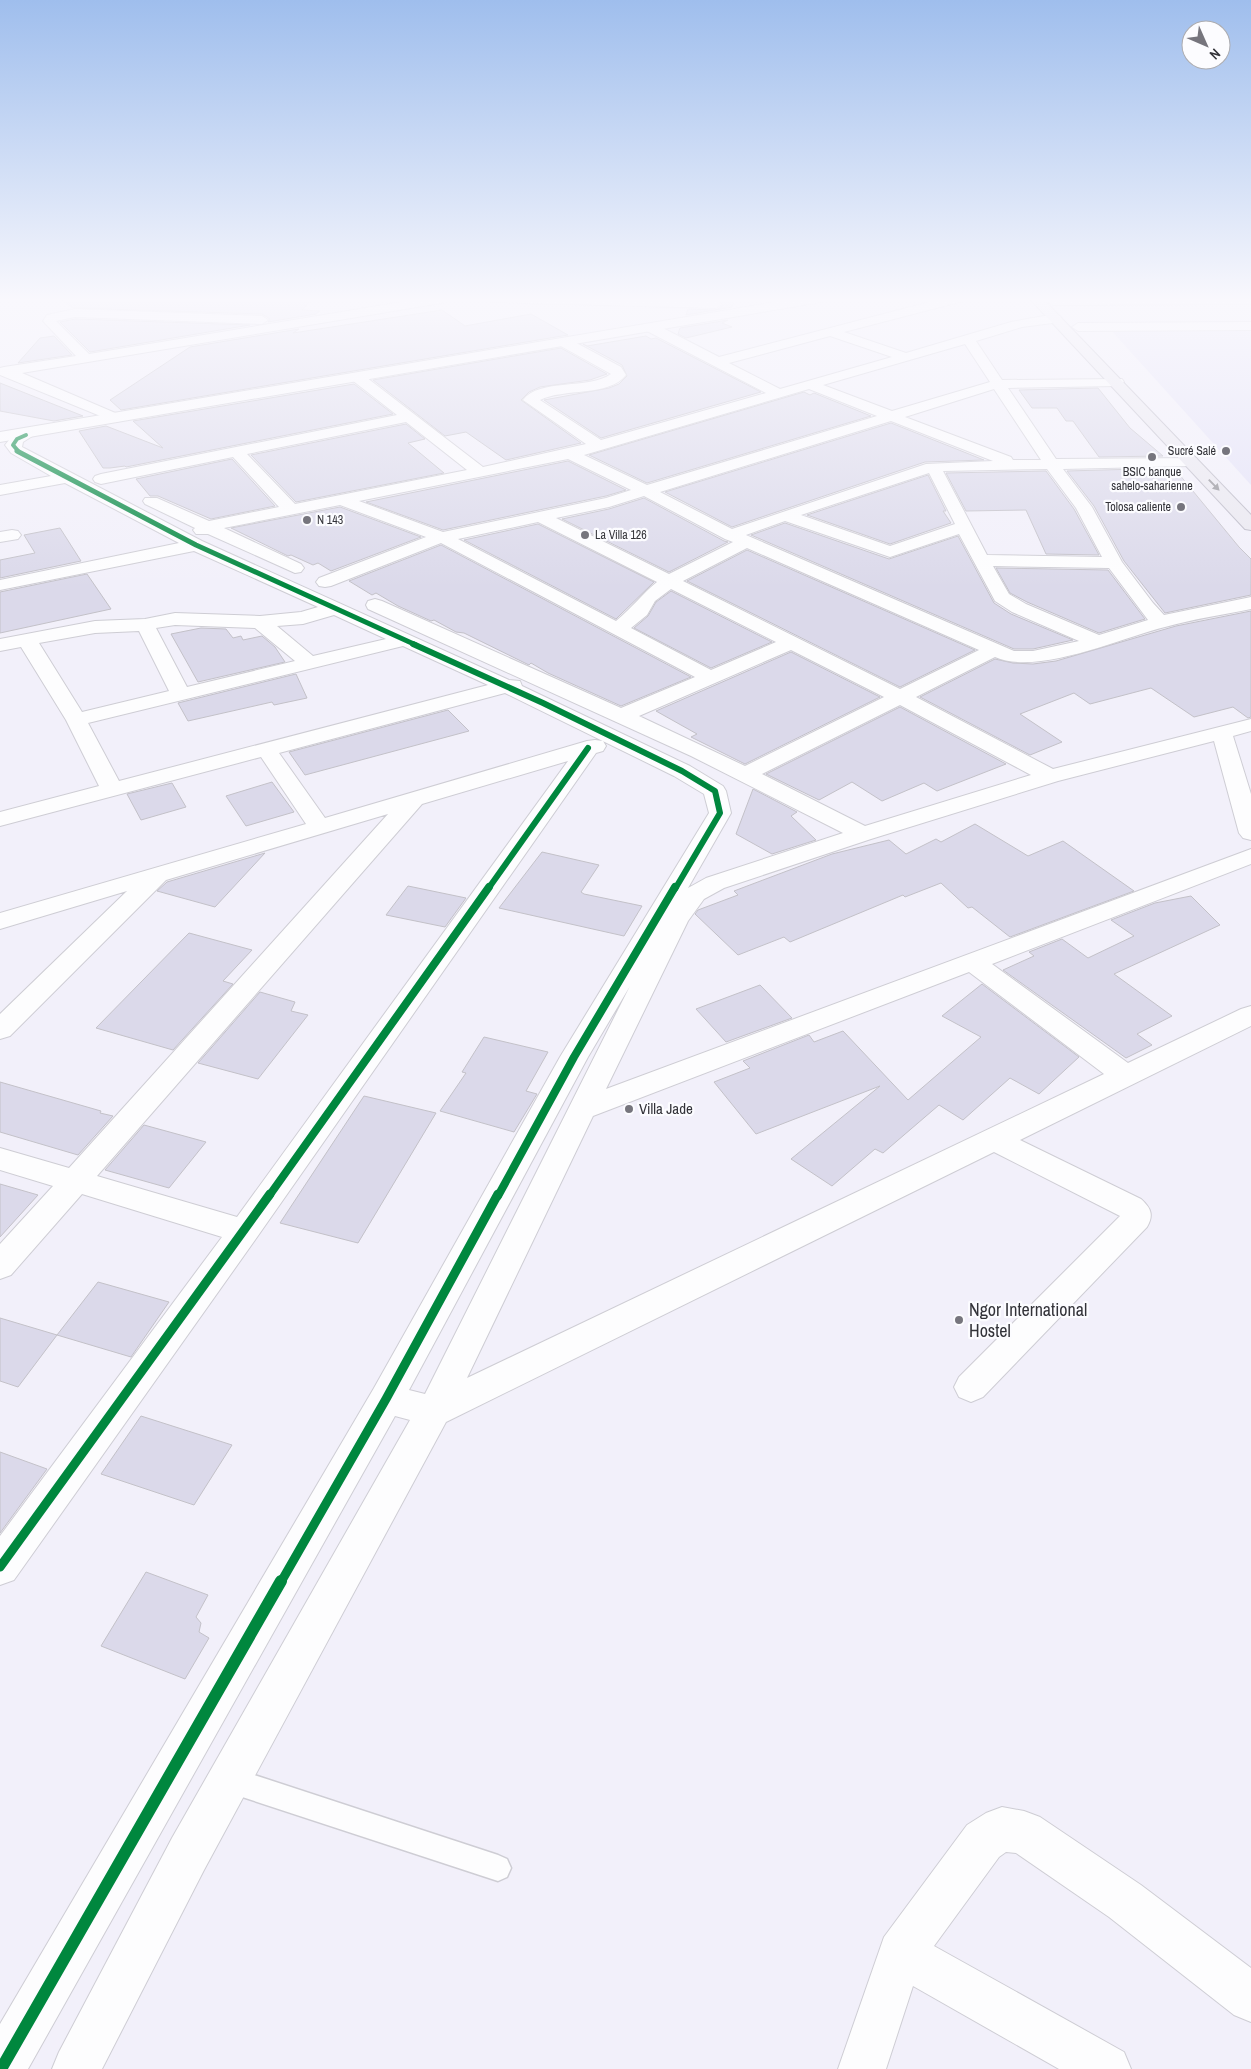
<svg xmlns="http://www.w3.org/2000/svg" width="1251" height="2069" viewBox="0 0 1251 2069" font-family="'Archivo Narrow',sans-serif">
	<style>
		.green { fill: #e4e2f7 }
		.building { fill: #dbd9ea; stroke: #c3c1c8 }
		.lines { fill: none; stroke-linecap: round; stroke-linejoin: round }
		.service-casing { stroke: #cecdd4; stroke-width: 3 }
		.minor-casing { stroke: #cecdd4; stroke-width: 2 }
		.tertiary-casing { stroke: #cecdd4; stroke-width: 2 }
		.trunk-casing { stroke: #b9b7c4; stroke-width: 2 }
		.service { fill: #fdfdfe; fill-rule: evenodd }
		.minor { fill: #fdfdfe; fill-rule: evenodd }
		.tertiary { fill: #fdfdfe; fill-rule: evenodd }
		.trunk { fill: #eae8f0; fill-rule: evenodd }
		.cycleway-far5-casing { stroke: #fcfcff; stroke-width: 5 }
		.cycleway-far4-casing { stroke: #fcfcff; stroke-width: 7 }
		.cycleway-far3-casing { stroke: #fcfcff; stroke-width: 9 }
		.cycleway-far2-casing { stroke: #fcfcff; stroke-width: 11 }
		.cycleway-far1-casing { stroke: #fcfcff; stroke-width: 12 }
		.cycleway-casing { stroke: #fcfcff; stroke-width: 15 }
		.cycleway-far5 { stroke: #00873e; stroke-width: 4 }
		.cycleway-far4 { stroke: #00873e; stroke-width: 5 }
		.cycleway-far3 { stroke: #00873e; stroke-width: 6 }
		.cycleway-far2 { stroke: #00873e; stroke-width: 8 }
		.cycleway-far1 { stroke: #00873e; stroke-width: 9 }
		.cycleway { stroke: #00873e; stroke-width: 12 }
		.oneway { fill: #8e8e94 }
		.poi-dot { fill: #76757d; stroke: #fcfcff; stroke-width: 2 }
		.labels { text-anchor: middle; stroke-width: 4.5; stroke-linejoin: round; paint-order: stroke }
		.far-poi-label { font-size: 12px; fill: #333339; stroke: #fcfcff; text-anchor: end }
		.poi-label { font-size: 15px; fill: #333339; stroke: #fcfcff; text-anchor: start }
		.near-poi-label { font-size: 18px; fill: #333339; stroke: #fcfcff; text-anchor: start }
	</style>
	<rect width="100%" height="100%" fill="#f2f0fa"/>
	<polygon class="green" points="1251,327 1251,485 1110,329"/>
	<g class="building">
		<polygon points="59,298 259,298 304,300 302,302 310,302 302,310 320,311 316,314 268,322 270,319 262,314 73,308"/>
		<polygon points="694,298 735,298 732,307 686,315 688,309 716,310 724,305 716,298"/>
		<polygon points="442,310 465,326 531,314 568,335 121,410 110,400 190,347 299,329 293,333"/>
		<polygon points="75,319 250,325 90,352 60,322"/>
		<polygon points="728,320 722,323 732,327 686,338 678,334 680,328"/>
		<polygon points="54,336 72,355 18,363 40,338"/>
		<polygon points="646,336 651,339 656,338 761,392 601,438 544,400 609,388 619,384 627,376 622,365 583,344 587,346"/>
		<polygon points="561,348 607,374 590,380 540,387 529,392 521,400 581,443 506,460 466,432 445,436 373,380"/>
		<polygon points="0,383 78,414 83,416 54,421 0,411"/>
		<polygon points="354,384 393,414 126,467 125,466 110,468 103,468 79,431 106,426 163,448 133,421"/>
		<polygon points="1098,388 1130,428 1163,456 1099,457 1073,421 1066,421 1057,408 1032,408 1019,390"/>
		<polygon points="804,392 810,395 814,393 871,416 647,483 589,455"/>
		<polygon points="891,423 984,460 925,462 732,527 665,492"/>
		<polygon points="406,424 425,439 408,443 444,473 296,502 251,455"/>
		<polygon points="232,459 275,506 211,519 158,496 150,496 136,479"/>
		<polygon points="568,461 626,490 606,496 443,530 366,502"/>
		<polygon points="1174,468 1239,547 1251,559 1251,595 1165,613 1124,561 1094,506 1067,471"/>
		<polygon points="1046,471 1074,509 1099,555 1046,554 1026,510 966,511 946,473"/>
		<polygon points="928,475 946,511 943,511 951,523 890,544 807,515"/>
		<polygon points="644,498 724,541 728,542 669,572 562,519 609,509"/>
		<polygon points="340,507 421,537 331,571 318,563 313,565 291,555 288,556 231,528"/>
		<polygon points="785,523 889,559 958,536 994,603 1011,614 1073,640 1033,649 1014,649 751,535"/>
		<polygon points="538,524 654,582 616,619 464,540"/>
		<polygon points="60,528 81,561 0,578 0,560 35,553 24,535"/>
		<polygon points="441,545 691,677 621,706 548,673 531,663 529,665 464,633 456,632 434,620 431,621 398,606 376,593 372,595 349,581"/>
		<polygon points="747,550 975,650 900,687 687,581"/>
		<polygon points="996,568 1108,570 1145,619 1099,633 1027,602 1010,593"/>
		<polygon points="87,574 111,609 0,633 0,592"/>
		<polygon points="671,591 772,642 711,668 634,628 648,616 656,602"/>
		<polygon points="1251,611 1251,717 1248,718 1233,707 1194,717 1151,688 1090,704 1074,693 1020,714 1062,742 1030,755 920,697 995,659 1013,663 1033,664 1056,661 1176,626"/>
		<polygon points="201,628 226,629 233,638 241,636 243,640 262,636 275,647 285,662 198,682 171,634"/>
		<polygon points="791,652 880,697 745,764 691,737 697,734 656,711"/>
		<polygon points="296,674 307,698 274,705 272,702 188,721 178,703"/>
		<polygon points="900,707 1006,764 937,791 924,783 882,801 852,782 819,800 766,774"/>
		<polygon points="448,710 469,731 305,775 289,752"/>
		<polygon points="272,782 294,812 246,826 226,796"/>
		<polygon points="172,783 186,807 141,820 127,794"/>
		<polygon points="753,789 797,812 791,816 816,840 772,854 736,834"/>
		<polygon points="975,824 1028,856 1063,841 1134,891 1010,937 972,907 968,908 941,883 905,897 903,895 790,942 784,937 738,955 695,914 698,910 738,895 734,891 832,854 889,840 906,854 936,839 941,842"/>
		<polygon points="542,852 599,865 581,892 584,894 642,906 624,936 499,908"/>
		<polygon points="265,853 215,907 157,891 167,882"/>
		<polygon points="408,886 466,898 445,927 386,915"/>
		<polygon points="1191,896 1220,925 1114,974 1172,1016 1137,1034 1152,1045 1126,1058 1003,970 1034,956 1029,952 1062,939 1088,958 1134,936 1111,920 1155,903"/>
		<polygon points="189,933 252,950 223,981 233,984 173,1050 96,1028"/>
		<polygon points="982,984 1079,1057 1039,1094 1010,1078 963,1120 939,1105 883,1153 875,1149 832,1186 791,1159 880,1086 756,1134 714,1082 750,1068 743,1061 809,1035 814,1042 843,1031 908,1100 981,1037 942,1016"/>
		<polygon points="760,985 792,1018 726,1042 696,1009"/>
		<polygon points="260,992 295,1002 291,1011 308,1015 258,1079 198,1063"/>
		<polygon points="484,1037 548,1052 526,1091 537,1094 514,1132 440,1111 466,1073 462,1072"/>
		<polygon points="0,1082 101,1111 100,1113 113,1116 78,1155 0,1132"/>
		<polygon points="364,1096 436,1113 358,1243 280,1223"/>
		<polygon points="144,1125 206,1142 169,1188 105,1170"/>
		<polygon points="0,1184 38,1195 0,1237"/>
		<polygon points="98,1282 169,1302 131,1357 57,1335"/>
		<polygon points="0,1318 57,1335 18,1387 0,1381"/>
		<polygon points="141,1416 232,1445 194,1505 101,1474"/>
		<polygon points="0,1452 47,1469 0,1533"/>
		<polygon points="146,1572 208,1595 196,1617 201,1623 199,1632 209,1638 185,1679 101,1646"/>
	</g>
	<g class="lines">
		<defs>
			<polygon id="service" points="230,1767 498,1855 507,1859 511,1868 507,1877 498,1881 230,1793 221,1789 217,1780 221,1771"/>
			<g id="minor">
				<polygon points="426,298 453,298 447,302 22,373 120,415 122,418 120,421 115,422 0,375 0,368 4,367 76,356 43,321 47,315 75,309 262,316 268,320 262,324 75,317 56,321 89,354"/>
				<path d="M945,298h20l-2,3 -119,31 62,21 105,-31 33,-6h16l2,3 -2,3 -38,5 -46,14 26,39 120,-1 2,3 -7,4 -109,2 48,71 140,-1 2,3 -2,3 -6,2 -127,3 29,38 30,55 31,41 11,12 87,-18v12c-29,6 -58,10 -86,18 -44,11 -128,49 -170,30l-79,40 137,72 198,-50v12l-18,5 18,58v46l-8,-2 -4,-5 -25,-92 -156,40 -187,58 -147,49 -20,11 -16,22 -82,168 645,-240v15l-259,100 136,99 113,-54 10,-3v20l-231,114 121,59c10,9 13,16 6,28l-164,170 -12,5 -12,-5 -5,-10 5,-10 161,-161 -126,-64 -548,270 -242,448 -102,199h-50l7,-17 113,-214 238,-418 -15,-4 -367,653h-28v-45l374,-636 186,-331 149,-244 -5,-19 -30,-18 -169,-83 -226,60 46,65 262,-77 8,-1 8,1 3,5 -3,5 -7,2 -341,487 -241,340 -14,5v-49l222,-299 -140,-43 -71,81 -11,4v-35l53,-58 -53,-16v-22l69,20 319,-354 -222,66 -156,156 -10,3v-25l127,-123 -127,38v-16l306,-89 -45,-67 -261,69v-14l99,-26 -33,-66 -45,-73 -21,4v-12l95,-18 50,-2 30,-6 85,3 41,-4 17,-5 -124,-56 -194,39v-10l179,-37 -114,-60 -65,12v-10l51,-9 -40,-23 -6,-8c7,-9 14,-16 26,-13l3,3 -11,7 -1,5 180,94 307,139 11,1 2,5 168,80 33,20 3,5 5,22 -43,75 18,-10 137,-45 -152,-77 -323,-147 -2,-4 2,-4 7,-2 7,2 239,107 74,-31 -254,-134 -110,43 -6,1 -6,-1 -3,-4 3,-4 107,-41 -86,-32 -116,23 77,36 3,4 -3,4 -6,1 -87,-39h-12l-3,-4 2,-2 -50,-24 -2,-3 2,-3h12l52,23 70,-14 -46,-50 -132,27 -6,-2 -2,-3 2,-3 6,-2 296,-59 -45,-35 -2,-3 7,-4 5,1 121,93 103,-23 -63,-44c16,-22 66,-10 88,-26l-52,-29 -2,-3 2,-3h10l52,28 5,8c-17,22 -63,13 -86,25l61,40 165,-47 -121,-63 -1,-3 1,-3h10l64,33zM830,336l62,21 -112,32 -51,-26zM965,344l25,38 -98,29 -69,-26zM809,389l68,27 -230,69 -63,-30zM994,389l47,71h-28l-2,-3 -106,-40zM891,421l102,40 -67,3 -194,65 -72,-37zM406,422l61,48 -172,34 -48,-50zM568,459l63,31 -25,8 -163,34 -84,-31zM1047,469l29,39 26,49 -115,-2 -44,-84zM929,473l26,51 -65,22 -89,-31zM644,496l81,43 8,3 -64,32 -113,-56 53,-11zM785,521l105,36 69,-23 36,67 17,11 67,29 -46,10h-19l-268,-116zM538,522l119,60c-15,12 -25,26 -41,39l-158,-82zM747,548l232,102 -79,39 -217,-108zM993,566l116,2 39,52 -49,15 -73,-31 -17,-10zM671,589l105,53 -65,28 -80,-42 16,-13 8,-14zM334,615l52,24 -73,17 -36,-30 26,-2zM175,625l80,3 40,33 -108,26 -31,-59zM139,631l30,60 -87,21 -43,-69 56,-10zM403,646l85,39 -369,96 -31,-58zM791,650l93,47 -139,69 -106,-50zM900,705l131,70 -166,51 -103,-52zM568,761l-331,456 -140,-41 325,-372zM969,972l135,102 -637,304 126,-262zM630,986l-205,408 -16,-4 179,-333z"/>
				<polygon points="1049,298 1251,298 1251,304 1053,305 1047,301"/>
				<polygon points="1251,322 1251,330 1078,331 1072,327 1078,323"/>
				<polygon points="12,530 18,531 21,535 18,539 0,542 0,532"/>
				<polygon points="1002,1807 1024,1811 1040,1817 1141,1885 1251,1968 1251,2022 1234,2015 1109,1917 1016,1853 1006,1852 999,1857 934,1946 1124,2052 1131,2069 1059,2069 913,1986 886,2069 838,2069 884,1937 967,1825 986,1813"/>
			</g>
			<g id="tertiary">
				<polygon points="484,298 716,300 722,304 716,308 490,302"/>
				<polygon points="800,298 827,298 821,302 0,442 0,432"/>
			</g>
			<polygon id="trunk" points="1029,298 1042,298 1251,515 1251,530 1245,529"/>
		</defs>
		<use href="#service" class="service-casing"/>
		<use href="#minor" class="minor-casing"/>
		<use href="#tertiary" class="tertiary-casing"/>
		<use href="#trunk" class="trunk-casing"/>
		<use href="#service" class="service"/>
		<use href="#minor" class="minor"/>
		<use href="#tertiary" class="tertiary"/>
		<use href="#trunk" class="trunk"/>
		<defs>
			<polyline id="cycleway-far5" points="19,452 13,445 17,439 26,435"/>
			<polyline id="cycleway-far4" points="17,451 196,545 416,645"/>
			<g id="cycleway-far3">
				<polyline points="413,644 543,703 682,771 715,791 720,813 675,889"/>
				<polyline points="488,889 588,748"/>
			</g>
			<g id="cycleway-far2">
				<polyline points="269,1196 489,887"/>
				<polyline points="498,1196 574,1057 675,887"/>
			</g>
			<g id="cycleway-far1">
				<polyline points="0,1567 270,1194"/>
				<polyline points="281,1582 386,1399 498,1194"/>
			</g>
			<polyline id="cycleway" points="1,2069 281,1581"/>
		</defs>
		<use href="#cycleway-far5" class="cycleway-far5-casing"/>
		<use href="#cycleway-far4" class="cycleway-far4-casing"/>
		<use href="#cycleway-far3" class="cycleway-far3-casing"/>
		<use href="#cycleway-far2" class="cycleway-far2-casing"/>
		<use href="#cycleway-far1" class="cycleway-far1-casing"/>
		<use href="#cycleway" class="cycleway-casing"/>
		<use href="#cycleway-far5" class="cycleway-far5"/>
		<use href="#cycleway-far4" class="cycleway-far4"/>
		<use href="#cycleway-far3" class="cycleway-far3"/>
		<use href="#cycleway-far2" class="cycleway-far2"/>
		<use href="#cycleway-far1" class="cycleway-far1"/>
		<use href="#cycleway" class="cycleway"/>
	</g>
	<defs><path id="oneway-solid" d="M-6-.8H1V-3.2L6.5 0L1 3.2V.8H-6Z" transform="scale(1.25)"/></defs>
	<use class="oneway" href="#oneway-solid" transform="translate(1214 485) rotate(46)"/>
	<linearGradient id="sky" x2="0" y2="1"><stop stop-color="#9fbeed"/><stop offset="0.51" stop-color="#f9f8fd"/><stop offset="1" stop-color="#f9f8fd" stop-opacity="0"/></linearGradient>
	<rect width="1251" height="588" fill="url(#sky)"/>
	<g class="poi-dot">
		<circle cx="1226" cy="451" r="5"/>
		<circle cx="1152" cy="457" r="5"/>
		<circle cx="1181" cy="507" r="5"/>
		<circle cx="307" cy="520" r="5"/>
		<circle cx="585" cy="535" r="5"/>
		<circle cx="629" cy="1109" r="5"/>
		<circle cx="959" cy="1320" r="5"/>
	</g>
	<g class="labels">
		<g class="far-poi-label">
			<text x="1216" y="455">Sucré Salé</text>
			<text x="1152" y="476" text-anchor="middle">BSIC banque<tspan x="1152" dy="14">sahelo-saharienne</tspan></text>
			<text x="1171" y="511">Tolosa caliente</text>
			<text x="317" y="524" text-anchor="start">N 143</text>
			<text x="595" y="539" text-anchor="start">La Villa 126</text>
		</g>
		<g class="poi-label">
			<text x="639" y="1114">Villa Jade</text>
		</g>
		<g class="near-poi-label">
			<text x="969" y="1316">Ngor International<tspan x="969" dy="21">Hostel</tspan></text>
		</g>
	</g>
	<g transform="translate(1206 45) rotate(135)"><circle r="24" fill="#fcfcff" stroke="#acacb0"/>
	<path d="M0-4L9 19L0 12L-9 19Z" fill="#76757d"/>
	<text y="-8" font-size="14" font-weight="bold" text-anchor="middle" fill="#333339">N</text>
	</g>
</svg>
